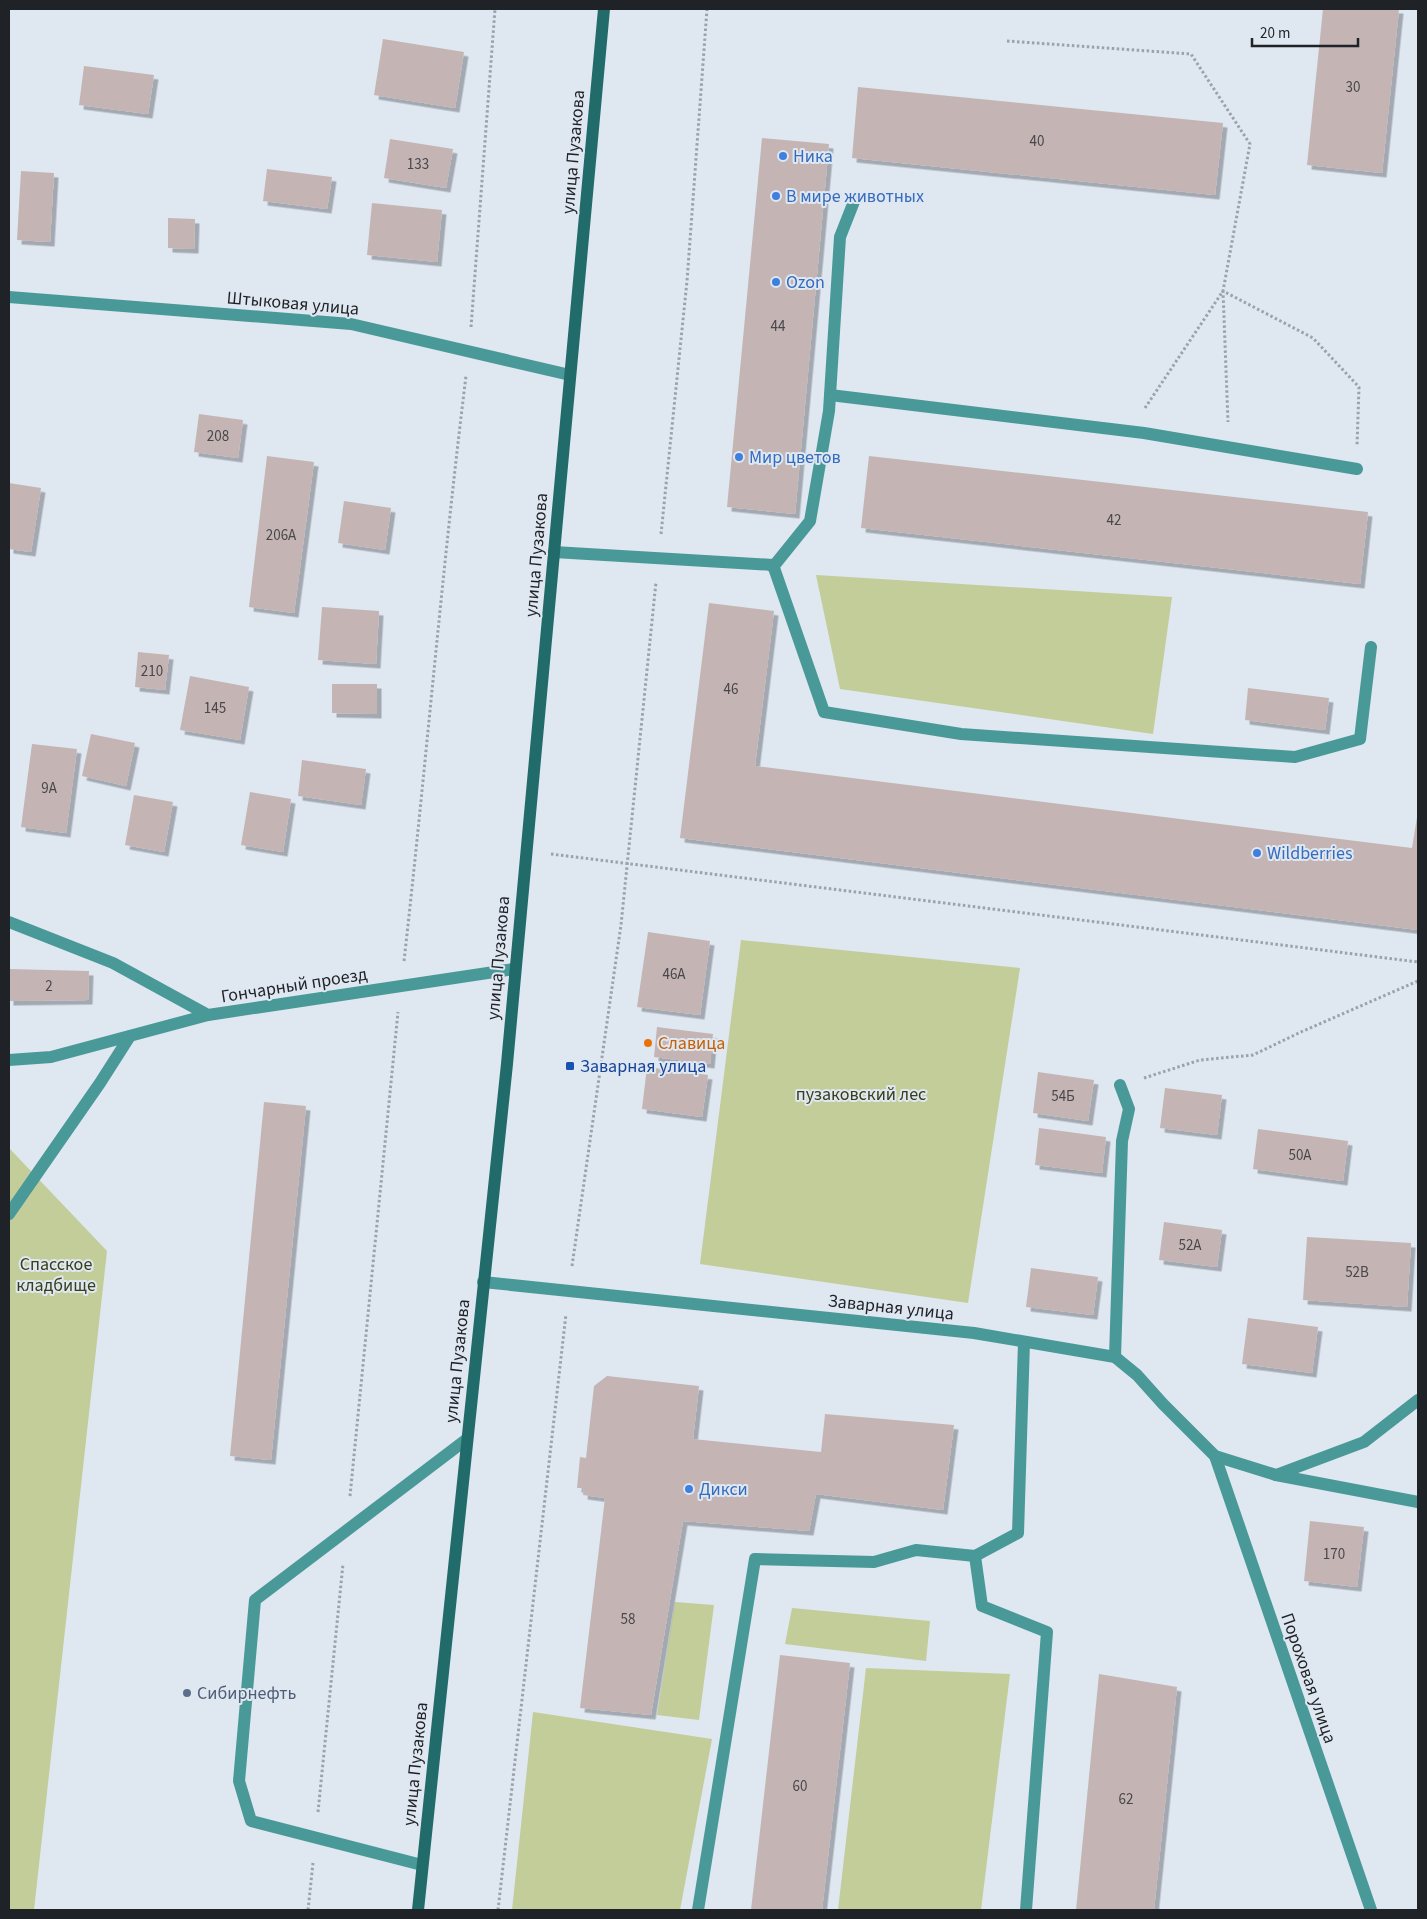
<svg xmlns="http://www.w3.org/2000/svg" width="1427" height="1919" viewBox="0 0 1427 1919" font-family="'Source Sans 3',sans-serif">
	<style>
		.green { fill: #c3cd9a }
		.building { fill: #c4b5b4; filter: url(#shadow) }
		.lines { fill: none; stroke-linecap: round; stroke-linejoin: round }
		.path { stroke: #9ca2aa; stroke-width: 3; stroke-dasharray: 2.5 2.5; stroke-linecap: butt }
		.lane { stroke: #4a9999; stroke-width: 12 }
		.street { stroke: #4a9999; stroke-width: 12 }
		.secondary { stroke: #226b6b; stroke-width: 12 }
		.shop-dot { fill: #3f7fe0; stroke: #dfe7f1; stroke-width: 2 }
		.food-dot { fill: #e8710a; stroke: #dfe7f1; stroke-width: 2 }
		.transit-dot { fill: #1a4fb4; stroke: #dfe7f1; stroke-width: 2 }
		.service-dot { fill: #5c6f8a; stroke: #dfe7f1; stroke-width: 2 }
		.labels { text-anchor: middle; stroke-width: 4; stroke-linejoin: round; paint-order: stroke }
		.number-label { font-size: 15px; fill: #48474a }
		.street-label { font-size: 18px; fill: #1f2226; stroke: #dfe7f1 }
		.shop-label { font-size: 18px; fill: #366cbe; stroke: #dfe7f1; text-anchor: start }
		.food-label { font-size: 18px; fill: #c56008; stroke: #dfe7f1; text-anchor: start }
		.transit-label { font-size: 18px; fill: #164399; stroke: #dfe7f1; text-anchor: start }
		.park-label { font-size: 18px; fill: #383e19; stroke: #dfe7f1 }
		.service-label { font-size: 18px; fill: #4e5e75; stroke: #dfe7f1; text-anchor: start }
	</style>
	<defs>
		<filter id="shadow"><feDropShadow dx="4.5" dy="4.5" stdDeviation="0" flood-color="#0004"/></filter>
	</defs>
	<rect width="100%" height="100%" fill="#dfe7f1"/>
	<g class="green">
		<polygon points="816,575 1172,597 1153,734 840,689"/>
		<polygon points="741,940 1020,968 968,1303 700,1264"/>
		<polygon points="9,1148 107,1251 34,1910 9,1910"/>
		<polygon points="675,1602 714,1605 699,1720 657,1715"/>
		<polygon points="792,1608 930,1621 926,1661 785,1644"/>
		<polygon points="866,1668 1010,1674 981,1910 838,1910"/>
		<polygon points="533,1712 712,1739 680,1910 512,1910"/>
	</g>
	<g class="building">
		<polygon points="1323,9 1399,9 1382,173 1307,165"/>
		<polygon points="383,39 464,52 455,108 374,95"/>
		<polygon points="84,66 154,75 148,114 79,105"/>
		<polygon points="858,87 1223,123 1215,195 852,158"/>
		<polygon points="762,138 829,144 795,514 727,507"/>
		<polygon points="390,139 453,149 446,188 384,178"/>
		<polygon points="267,169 332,177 327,209 263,201"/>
		<polygon points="21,171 54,173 50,242 17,240"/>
		<polygon points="372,203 442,210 437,262 367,255"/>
		<polygon points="168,218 195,219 194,249 168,248"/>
		<polygon points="199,414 243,420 238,458 194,452"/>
		<polygon points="267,456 314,462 294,613 249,607"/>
		<polygon points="869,456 1368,512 1360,584 861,528"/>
		<polygon points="9,483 41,488 31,552 9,549"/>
		<polygon points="344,501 391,508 385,550 338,543"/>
		<polygon points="709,603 774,611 755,766 1412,848 1418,811 1418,930 680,838"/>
		<polygon points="322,607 379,611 376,664 318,660"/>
		<polygon points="138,652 169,655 165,690 135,687"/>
		<polygon points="190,676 249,687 240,740 180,730"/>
		<polygon points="332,684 377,684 377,714 332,713"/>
		<polygon points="1248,688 1329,698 1325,730 1245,720"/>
		<polygon points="91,734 135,743 126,786 82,776"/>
		<polygon points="32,744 77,749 66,833 21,827"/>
		<polygon points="302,760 366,769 361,805 298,796"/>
		<polygon points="250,792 291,799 283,852 241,845"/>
		<polygon points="134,795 173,802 164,852 125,845"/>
		<polygon points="648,932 710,941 700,1015 637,1007"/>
		<polygon points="9,969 89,971 88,1000 9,1001"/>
		<polygon points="657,1027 713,1034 710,1064 654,1057"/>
		<polygon points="647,1067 708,1075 702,1117 642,1109"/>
		<polygon points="1038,1072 1094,1080 1088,1121 1033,1113"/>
		<polygon points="1165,1088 1222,1095 1217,1135 1160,1128"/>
		<polygon points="264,1102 306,1106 271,1460 230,1456"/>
		<polygon points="1039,1128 1106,1137 1102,1173 1035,1165"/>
		<polygon points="1258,1129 1348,1141 1343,1181 1253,1169"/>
		<polygon points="1164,1222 1222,1230 1217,1267 1159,1260"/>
		<polygon points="1307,1237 1411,1243 1407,1307 1303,1300"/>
		<polygon points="1031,1268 1098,1277 1093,1315 1026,1307"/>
		<polygon points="1248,1318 1318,1327 1312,1373 1242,1364"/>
		<polygon points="607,1376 699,1386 693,1439 821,1452 825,1414 954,1425 943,1510 816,1494 809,1531 683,1521 651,1715 580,1708 605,1498 583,1495 584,1488 577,1488 580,1457 586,1458 594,1386"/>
		<polygon points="1310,1521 1364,1527 1357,1587 1304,1581"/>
		<polygon points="780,1655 850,1663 822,1910 751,1910"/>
		<polygon points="1099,1674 1177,1687 1154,1910 1076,1910"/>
	</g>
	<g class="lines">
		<g class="path">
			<polyline points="1007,41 1191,54 1250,144 1223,291 1313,338 1359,387 1357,446"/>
			<polyline points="471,327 495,9"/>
			<polyline points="1145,408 1223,291 1228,422"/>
			<polyline points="661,534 687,281 707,9"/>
			<polyline points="551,854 1418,962"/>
			<path d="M404,961c22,-195 38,-391 62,-585"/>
			<polyline points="1144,1078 1200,1060 1253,1055 1303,1031 1418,981"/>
			<polyline points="572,1266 621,925 656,582"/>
			<polyline points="350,1496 398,1012"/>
			<polyline points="318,1812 343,1564"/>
			<polyline points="308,1910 313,1863"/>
			<polyline points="498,1910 566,1314"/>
		</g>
		<g class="lane">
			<polyline points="9,1060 51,1057 208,1015"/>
			<polyline points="9,1214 100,1083 130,1036"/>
			<polyline points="422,1865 251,1821 239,1781 255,1600 467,1439"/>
		</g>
		<g class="street">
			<polyline points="9,297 351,324 570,375"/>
			<polyline points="830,395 1144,433 1357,469"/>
			<polyline points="554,552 773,565 824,712 961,734 1295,757 1360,739 1371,647"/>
			<polyline points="773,567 810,521 829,411 840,237 855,199"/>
			<polyline points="9,922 113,963 208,1015 514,969"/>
			<polyline points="483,1282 974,1333 1115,1357 1137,1375 1163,1404 1215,1456 1276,1475 1418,1502"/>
			<polyline points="1115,1357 1122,1141 1129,1109 1120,1085"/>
			<polyline points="1215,1456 1371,1910"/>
			<polyline points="1276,1475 1364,1442 1418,1400"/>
			<polyline points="975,1556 982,1606 1047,1632 1026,1910"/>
			<polyline points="698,1910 755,1559 874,1562 916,1550 975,1556 1018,1533 1024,1342"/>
		</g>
		<polyline class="secondary" points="418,1910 507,1064 604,9"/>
	</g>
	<g class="shop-dot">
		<circle cx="783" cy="156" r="5"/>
		<circle cx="776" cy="196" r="5"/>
		<circle cx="776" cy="282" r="5"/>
		<circle cx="739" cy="457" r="5"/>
		<circle cx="1257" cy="853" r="5"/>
		<circle cx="689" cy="1489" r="5"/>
	</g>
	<circle class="food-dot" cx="648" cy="1043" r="5"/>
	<rect class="transit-dot" x="565" y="1061" width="10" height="10" rx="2.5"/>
	<circle class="service-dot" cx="187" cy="1693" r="5"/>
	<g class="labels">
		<g class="number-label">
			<text x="1353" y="92">30</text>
			<text x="1037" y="146">40</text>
			<text x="418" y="169">133</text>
			<text x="778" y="331">44</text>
			<text x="218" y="441">208</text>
			<text x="1114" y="525">42</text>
			<text x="281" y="540">206А</text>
			<text x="152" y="676">210</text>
			<text x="731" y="694">46</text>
			<text x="215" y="713">145</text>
			<text x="49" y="793">9А</text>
			<text x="674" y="979">46А</text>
			<text x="49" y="991">2</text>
			<text x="1063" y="1101">54Б</text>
			<text x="1300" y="1160">50А</text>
			<text x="1190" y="1250">52А</text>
			<text x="1357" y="1277">52В</text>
			<text x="1334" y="1559">170</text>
			<text x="628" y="1624">58</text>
			<text x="800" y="1791">60</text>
			<text x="1126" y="1804">62</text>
		</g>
		<g class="street-label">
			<text transform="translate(573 152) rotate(-85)" y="6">улица Пузакова</text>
			<text transform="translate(293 303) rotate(5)" y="6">Штыковая улица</text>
			<text transform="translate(536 555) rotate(-85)" y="6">улица Пузакова</text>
			<text transform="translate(498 958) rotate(-85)" y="6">улица Пузакова</text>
			<text transform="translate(294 985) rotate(-9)" y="6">Гончарный проезд</text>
			<text transform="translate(891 1307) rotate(6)" y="6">Заварная улица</text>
			<text transform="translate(457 1361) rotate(-84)" y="6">улица Пузакова</text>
			<text transform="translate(1309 1678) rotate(71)" y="6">Пороховая улица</text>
			<text transform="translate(415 1764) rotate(-84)" y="6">улица Пузакова</text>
		</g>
		<g class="shop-label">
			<text x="793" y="162">Ника</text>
			<text x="786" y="202">В мире животных</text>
			<text x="786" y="288">Ozon</text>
			<text x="749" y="463">Мир цветов</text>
			<text x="1267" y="859">Wildberries</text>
			<text x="699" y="1495">Дикси</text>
		</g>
		<g class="food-label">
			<text x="658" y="1049">Славица</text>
		</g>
		<g class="transit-label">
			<text x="580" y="1072">Заварная улица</text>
		</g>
		<g class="park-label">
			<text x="861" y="1100">пузаковский лес</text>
			<text x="56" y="1270">Спасское<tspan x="56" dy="21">кладбище</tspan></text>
		</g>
		<g class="service-label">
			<text x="197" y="1699">Сибирнефть</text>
		</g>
	</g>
	<rect width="1427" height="1919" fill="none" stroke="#1f2226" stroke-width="20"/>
	<path d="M1252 38v8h106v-8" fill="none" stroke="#1f2226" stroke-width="2.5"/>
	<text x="1260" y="38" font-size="15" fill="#1f2226" stroke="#dfe7f1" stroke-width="4" paint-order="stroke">20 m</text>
</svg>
